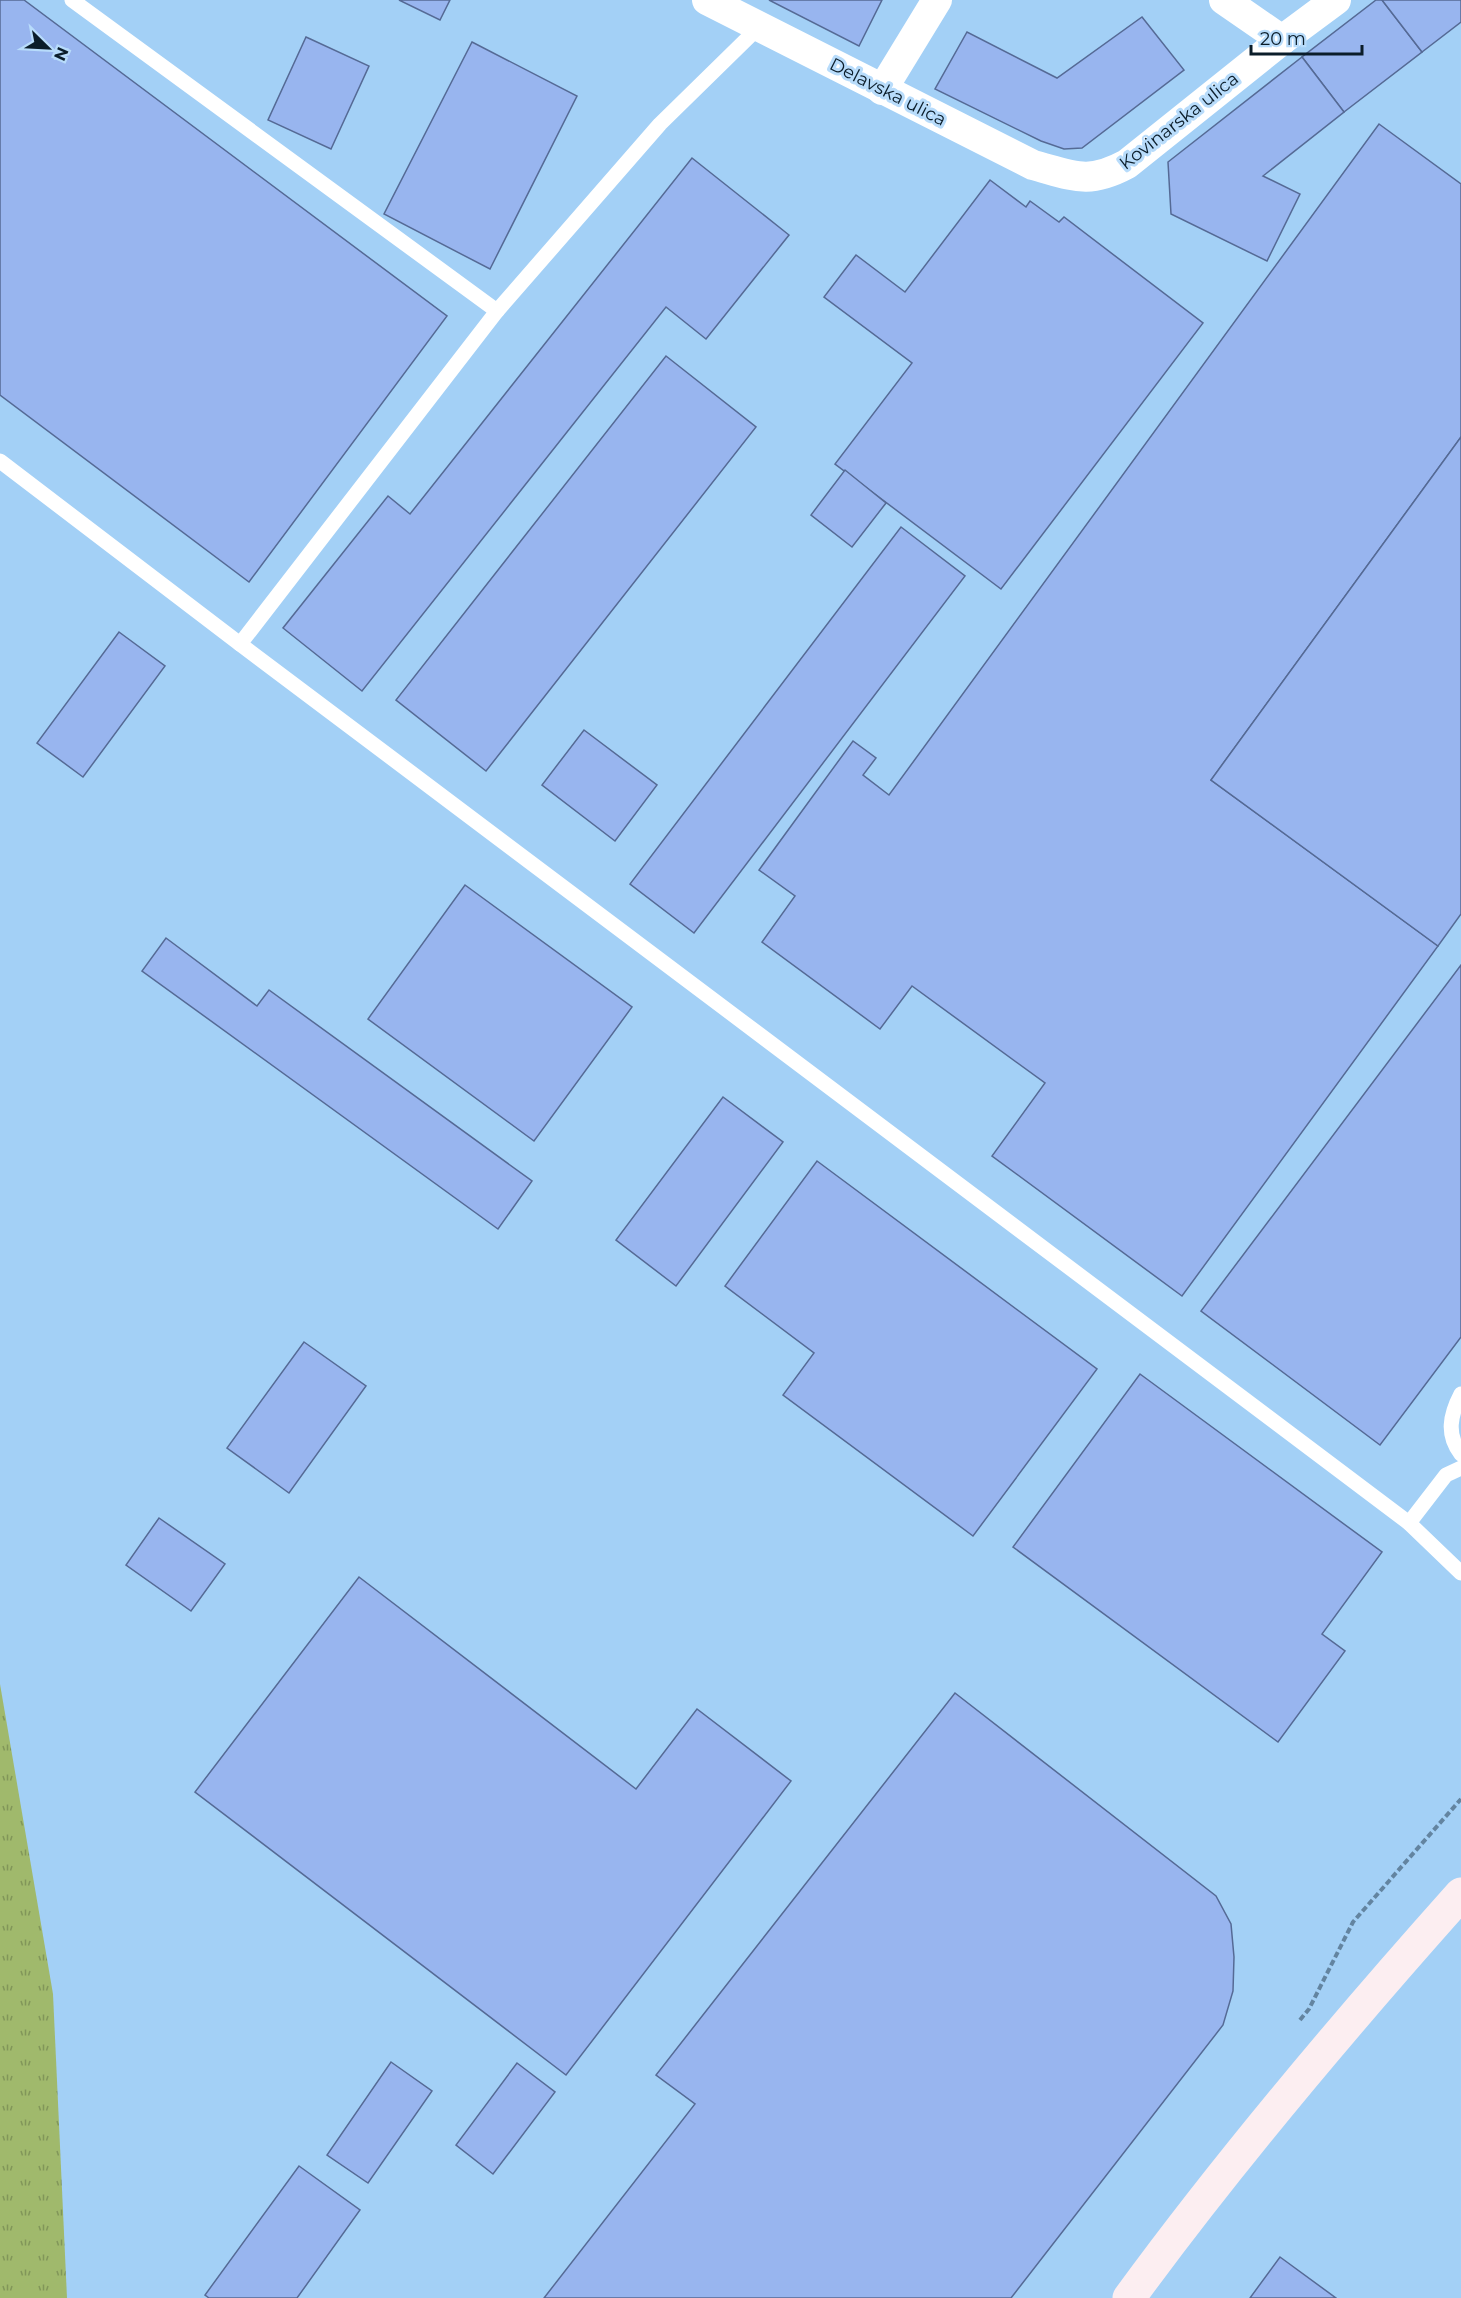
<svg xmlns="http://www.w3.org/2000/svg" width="1461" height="2298" viewBox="0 0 1461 2298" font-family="Montserrat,sans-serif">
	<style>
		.grass { fill: url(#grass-tufts) }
		.building { fill: #98b5ef; stroke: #556a95; stroke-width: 1.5 }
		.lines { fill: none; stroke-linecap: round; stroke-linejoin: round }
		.path { stroke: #6384a0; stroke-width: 4; stroke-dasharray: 6 3; stroke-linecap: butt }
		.lane { stroke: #fff; stroke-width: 15 }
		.street { stroke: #fff; stroke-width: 30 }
		.secondary { stroke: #fceef1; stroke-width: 33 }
		.labels { text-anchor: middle; stroke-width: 6; stroke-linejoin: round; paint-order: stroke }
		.street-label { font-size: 18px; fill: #0b1d2a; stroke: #b8dcfb }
	</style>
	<defs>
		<pattern id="grass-tufts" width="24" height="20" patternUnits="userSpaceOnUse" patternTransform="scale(1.5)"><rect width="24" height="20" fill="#a0b96c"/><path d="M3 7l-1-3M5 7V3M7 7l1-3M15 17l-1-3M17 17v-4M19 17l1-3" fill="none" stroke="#819659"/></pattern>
	</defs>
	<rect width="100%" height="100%" fill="#a3d0f6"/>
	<polygon class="grass" points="0,1684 53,1994 67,2298 0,2298"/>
	<g class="building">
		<polygon points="0,0 24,0 447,316 249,582 0,395"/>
		<polygon points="399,0 450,0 440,20"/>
		<polygon points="769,0 882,0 859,46"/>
		<polygon points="1376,0 1382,0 1422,52 1344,112 1302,57"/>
		<polygon points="1382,0 1461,0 1461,22 1422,52"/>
		<polygon points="1142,17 1184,70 1082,148 1064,149 1041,141 935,89 967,32 1057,78"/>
		<polygon points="306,37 369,66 331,149 268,120"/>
		<polygon points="472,42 577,96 490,269 384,214"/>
		<polygon points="1302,57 1344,112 1263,176 1300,194 1267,261 1171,214 1168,162"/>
		<polygon points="1379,124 1461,184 1461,437 1211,780 1438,946 1182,1296 992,1156 1045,1083 912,986 880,1029 762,942 795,896 759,870 853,741 876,758 863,775 889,795"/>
		<polygon points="692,158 789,235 706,339 666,307 362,691 283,628 388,496 410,514"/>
		<polygon points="990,180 1026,207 1030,201 1059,222 1064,217 1203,323 1001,589 835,464 912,363 824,297 856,255 905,292"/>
		<polygon points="666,356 756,427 486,771 396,700"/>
		<polygon points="1461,437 1461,914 1438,946 1211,780"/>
		<polygon points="845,470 886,503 852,547 811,515"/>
		<polygon points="901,527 965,576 694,933 630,884"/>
		<polygon points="119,632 165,666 83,777 37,743"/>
		<polygon points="584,730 657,785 615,841 542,785"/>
		<polygon points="465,885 632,1007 534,1141 368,1019"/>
		<polygon points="166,938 257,1006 269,990 532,1181 498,1229 142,971"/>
		<polygon points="1461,965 1461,1337 1380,1445 1201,1311"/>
		<polygon points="723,1097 783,1142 676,1286 616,1240"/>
		<polygon points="817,1161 1097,1369 973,1536 783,1395 814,1353 725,1286"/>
		<polygon points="304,1342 366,1386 289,1493 227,1448"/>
		<polygon points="1140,1374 1382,1552 1322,1634 1345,1651 1278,1742 1013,1547"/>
		<polygon points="159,1518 225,1564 191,1611 126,1565"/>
		<polygon points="359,1577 636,1789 697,1709 791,1781 566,2075 195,1792"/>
		<polygon points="955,1693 1216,1896 1231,1924 1234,1957 1233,1991 1223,2025 1011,2298 544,2298 695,2104 656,2075"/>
		<polygon points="391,2062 432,2091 368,2183 327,2155"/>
		<polygon points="517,2063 555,2092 493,2174 456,2145"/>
		<polygon points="299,2166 360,2210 297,2298 209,2298 205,2295"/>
		<polygon points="1280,2257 1336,2298 1250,2298"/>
	</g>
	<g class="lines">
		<polyline class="path" points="1300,2020 1309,2009 1353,1922 1461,1799"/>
		<g class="lane">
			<polyline points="72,0 497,311"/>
			<polyline points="759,27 660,124 497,311 240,644 1409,1523 1461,1573"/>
			<polyline points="0,461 240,644"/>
			<path d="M1461,1394c-11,21 -15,41 0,60"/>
			<polyline points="1409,1523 1446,1475 1461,1468"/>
		</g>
		<g class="street">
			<path d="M707,0l326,165c41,11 55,20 94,-1l155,-124 54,-40"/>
			<polyline points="1224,0 1282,40"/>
			<polyline points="882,90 937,0"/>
		</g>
		<path class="secondary" d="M1129,2298c103,-141 216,-274 332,-404"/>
	</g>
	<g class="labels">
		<g class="street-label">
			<text transform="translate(888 92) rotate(27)" y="6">Delavska ulica</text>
			<text transform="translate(1179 121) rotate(-38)" y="6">Kovinarska ulica</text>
		</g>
	</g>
	<g transform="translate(48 48) rotate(114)" stroke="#b8dcfb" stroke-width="4.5" paint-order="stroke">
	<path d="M0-4.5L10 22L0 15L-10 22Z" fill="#0b1d2a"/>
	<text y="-9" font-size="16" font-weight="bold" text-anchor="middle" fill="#0b1d2a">N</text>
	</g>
	<path d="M1251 45v9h111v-9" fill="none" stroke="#0b1d2a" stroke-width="3"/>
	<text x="1260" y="45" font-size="18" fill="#0b1d2a" stroke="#b8dcfb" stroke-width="4.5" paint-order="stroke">20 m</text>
</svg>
